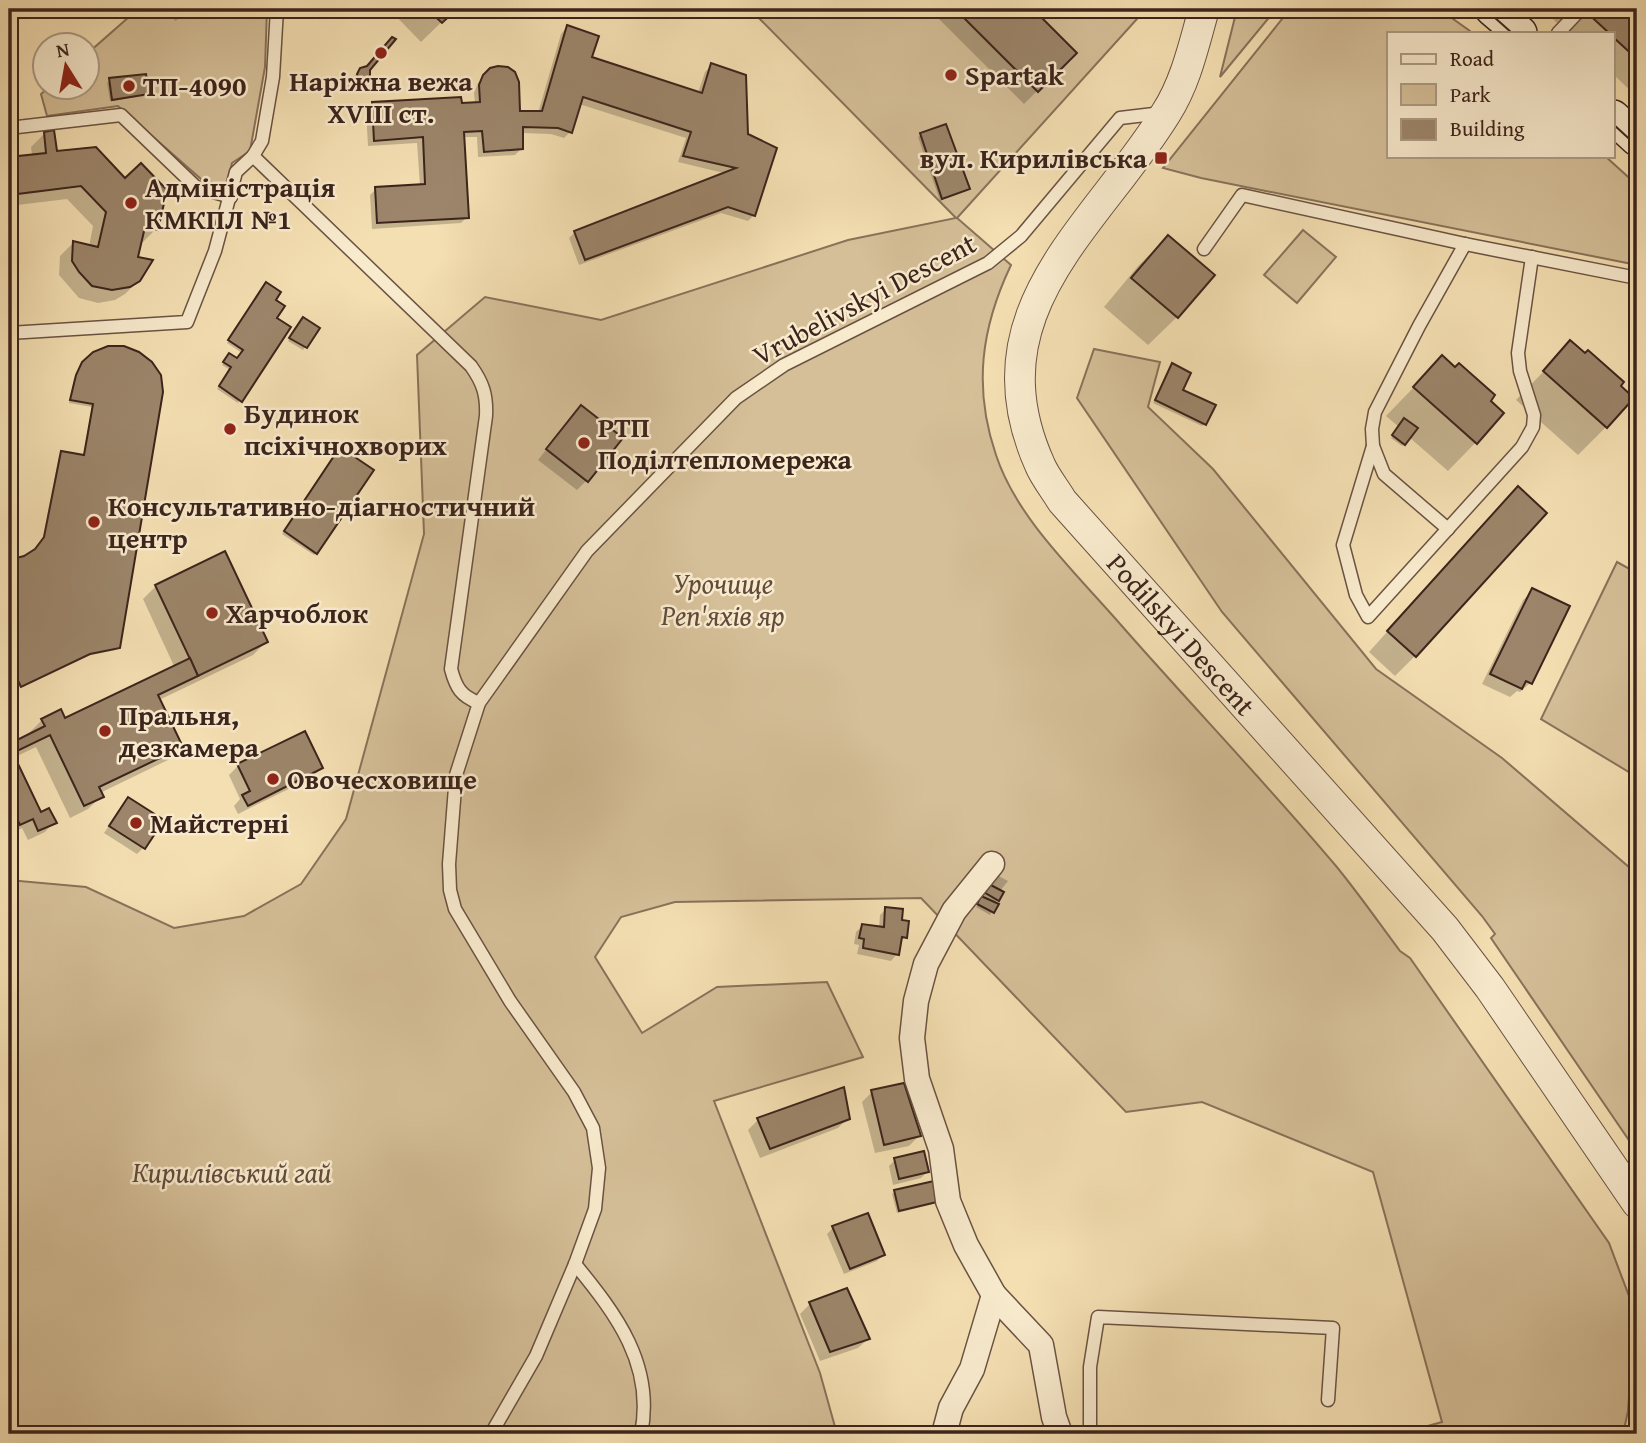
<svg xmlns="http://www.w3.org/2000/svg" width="1646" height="1443" viewBox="0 0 1646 1443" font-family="'Gentium Book Plus',serif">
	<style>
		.green { fill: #d5bf98; stroke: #88725a; stroke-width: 2 }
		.shadow { fill: #0003 }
		.building { fill: #9c856a; stroke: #3c241c; stroke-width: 2 }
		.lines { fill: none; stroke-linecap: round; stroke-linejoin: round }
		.service-casing { stroke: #6a5342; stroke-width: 15 }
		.minor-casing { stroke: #6a5342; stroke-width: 27 }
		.tertiary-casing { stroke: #6a5342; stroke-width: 32 }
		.secondary-casing { stroke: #3c241c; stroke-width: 36 }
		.service { stroke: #f8eacd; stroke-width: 12 }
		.minor { stroke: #f8eacd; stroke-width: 24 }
		.tertiary { stroke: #f8eacd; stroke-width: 30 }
		.secondary { stroke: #f8eacd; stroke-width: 33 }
		.tram { stroke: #3c241c; stroke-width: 2 }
		.poi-dot { fill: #8f2418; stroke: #f8eacd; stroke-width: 2.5 }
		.labels { text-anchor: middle; stroke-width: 5; stroke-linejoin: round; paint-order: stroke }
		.poi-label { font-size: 28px; font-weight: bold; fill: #3c241c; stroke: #f8eacd; text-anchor: start }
		.street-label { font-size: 28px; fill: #3c241c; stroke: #f8eacd }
		.park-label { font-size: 28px; font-style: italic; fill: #624b3b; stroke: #f8eacd }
	</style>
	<rect width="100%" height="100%" fill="#f4dfb2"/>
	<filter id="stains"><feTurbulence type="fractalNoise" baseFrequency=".00286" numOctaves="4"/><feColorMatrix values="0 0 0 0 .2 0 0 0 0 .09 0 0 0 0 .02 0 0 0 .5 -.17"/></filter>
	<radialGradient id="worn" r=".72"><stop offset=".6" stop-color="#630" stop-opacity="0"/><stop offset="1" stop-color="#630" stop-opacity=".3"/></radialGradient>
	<g class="green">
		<polygon points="138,9 267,9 265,67 250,151 232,163 226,187 201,179 118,106 47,116 41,94 48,88 88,88 88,53"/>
		<path d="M750,9h396l-189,209 54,47c-30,63 -38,123 -15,190 21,64 81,119 125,170 71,81 146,159 215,241 23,28 43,57 64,85l10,7 199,285 26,69 -7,99 -5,23h-224l43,-12 -69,-250 -171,-70 -76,10 -205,-214 -246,4 -54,15 -26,40 47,76 75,-46 110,-5 36,75 -149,44 106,272 17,61h-828v-554l77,7 88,41 70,-12 57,-32 45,-65 78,-285 -7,-179 68,-58 116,23 247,-80 108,-22z"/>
		<polygon points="1237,9 1276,9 1220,77"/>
		<polygon points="1290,9 1439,9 1470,31 1472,33 1389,33 1389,156 1605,156 1637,185 1637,265 1201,178 1163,168"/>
		<polygon points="1303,230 1336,257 1297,303 1264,275"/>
		<polygon points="1094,349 1160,362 1148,407 1213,469 1376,669 1502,758 1637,874 1637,1152 1491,938 1495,934 1482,916 1222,612 1077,398"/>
		<polygon points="1617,562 1637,573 1637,777 1541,719"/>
	</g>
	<g class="shadow">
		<polygon points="389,9 455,9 421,42"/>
		<polygon points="945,9 1030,9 1075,53 1024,104 937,17"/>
		<polygon points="1542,9 1637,9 1637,97 1613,74 1613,33 1568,33"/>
		<polygon points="184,11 185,15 175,21 173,17"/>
		<polygon points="567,27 589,58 698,93 705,72 712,65 746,135 754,215 748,221 721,213 579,265 569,238 575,232 728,174 678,162 686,138 579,104 570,132 564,138 551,134 521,133 522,148 515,155 478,157 477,137 462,137 467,217 461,223 372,229 370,195 376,189 420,186 417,143 368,146 366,110 372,104 475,104 474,93 478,83 491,70 519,112 538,113 561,34"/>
		<polygon points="369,69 369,75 351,93 346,92 347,83 360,70"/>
		<polygon points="110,80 147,94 145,96 110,101 107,83"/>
		<polygon points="45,133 55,153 156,229 143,242 140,242 136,258 139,280 125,294 115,300 98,303 79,298 59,275 60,256 73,243 89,247 93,226 67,199 9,206 9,159 32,156 31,147"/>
		<polygon points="921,135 968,188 965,191 940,201 918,137"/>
		<polygon points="1168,237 1212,275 1177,317 1148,345 1104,307 1139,265"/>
		<polygon points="263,287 275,318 238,403 217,389 230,370 222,365 227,357 237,360 242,353 227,343"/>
		<polygon points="301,322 318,328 303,350 288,341"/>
		<polygon points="1571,343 1606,427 1578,455 1516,400"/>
		<polygon points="124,347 119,647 116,650 86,656 18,688 9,669 9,561 25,557 35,551 42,542 59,456 62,453 83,456 92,407 69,403 74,379 80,366 83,363"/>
		<polygon points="1442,358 1455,369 1476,442 1448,471 1409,437 1402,446 1391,438 1399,427 1386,416"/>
		<polygon points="1170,368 1181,391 1205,424 1202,426 1153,403"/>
		<polygon points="572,417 587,480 577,490 538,460"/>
		<polygon points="338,452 316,553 314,555 282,534"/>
		<polygon points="1498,508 1415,656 1395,676 1369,652"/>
		<polygon points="156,586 266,642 253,655 159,700 181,747 168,760 100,793 102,796 88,809 70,818 36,747 13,758 40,814 54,822 45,832 28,840 22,828 10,834 9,746 30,735 29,733 42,720 64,720 174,666 143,599"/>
		<polygon points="1533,590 1530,683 1520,692 1517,691 1510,697 1482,684 1523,600"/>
		<polygon points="238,766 321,768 311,778 238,814 234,806 240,799 229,775"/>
		<polygon points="128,799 143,848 137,854 104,833"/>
		<polygon points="995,874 1008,881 1000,891 990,915 976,907 984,896 981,894"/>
		<polygon points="886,909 900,922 905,937 899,943 897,954 891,961 857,954 859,945 854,944 856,932 862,926 879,928 880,915"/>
		<polygon points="872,1092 919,1136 909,1146 875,1153 862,1102"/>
		<polygon points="848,1118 838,1128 760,1158 748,1130 758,1120"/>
		<polygon points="895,1160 927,1172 921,1178 893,1185 889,1166"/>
		<polygon points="895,1192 935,1201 933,1204 897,1213 892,1194"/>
		<polygon points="833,1228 883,1255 877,1261 844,1274 827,1234"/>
		<polygon points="846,1290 868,1339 858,1348 820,1361 800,1314 810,1304"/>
	</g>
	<g class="building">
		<polygon points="427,9 457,9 442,23"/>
		<polygon points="955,9 1033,9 1077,53 1038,92"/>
		<polygon points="1583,9 1637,9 1637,59 1613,37 1613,33 1609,33"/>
		<polygon points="567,25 599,36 592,57 702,93 711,63 746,75 748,134 777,148 755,216 728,207 585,260 574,231 736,168 683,156 691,132 583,97 572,133 558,128 523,127 523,149 484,152 482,131 464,132 469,218 377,223 375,187 425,184 423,137 374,141 372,102 461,97 462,103 480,102 479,85 483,75 490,68 498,66 508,67 515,72 519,82 520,111 542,111"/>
		<polygon points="392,37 396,39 370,70 370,78 366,80 359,79 357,74 360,68 367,66"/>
		<polygon points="146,74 149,94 112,100 109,78"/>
		<polygon points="946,124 970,189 942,199 920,133"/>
		<polygon points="54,130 57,151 96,147 125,178 141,163 167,190 158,230 145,227 138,257 153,260 140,281 130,287 112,290 92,286 79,272 72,261 73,241 98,247 106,212 81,186 9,195 9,157 46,153 44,132"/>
		<polygon points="1168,235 1215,275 1178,318 1131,278"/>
		<polygon points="266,282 281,292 276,300 285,306 277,318 291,327 242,402 219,386 231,367 223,362 229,353 237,358 243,350 228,340"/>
		<polygon points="303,317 320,328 307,348 289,338"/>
		<polygon points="1570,340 1585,353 1588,350 1624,382 1621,386 1634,398 1607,428 1543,371"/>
		<polygon points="108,346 124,346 139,352 152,362 161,375 163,392 120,648 90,654 21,687 9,661 9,560 24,556 35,549 44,537 61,451 84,455 93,404 70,400 76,375 82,362 93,352"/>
		<polygon points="1442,355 1455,367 1459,363 1495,395 1491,401 1504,413 1477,444 1413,387"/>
		<polygon points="1172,363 1191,373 1183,390 1216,405 1206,425 1155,400"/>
		<polygon points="581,405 623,438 588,482 546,449"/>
		<polygon points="1404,418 1418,428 1405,445 1392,435"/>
		<polygon points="340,447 374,470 317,554 284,531"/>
		<polygon points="1518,486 1547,513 1416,657 1387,631"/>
		<polygon points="225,551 268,642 198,676 155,585"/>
		<polygon points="1532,588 1570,606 1532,684 1526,681 1522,689 1490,674"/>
		<polygon points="190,658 198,676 158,695 183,747 99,787 104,797 84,806 50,735 13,753 9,744 45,726 41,719 61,709 65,718"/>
		<polygon points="305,731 323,768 248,806 242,795 250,791 237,764"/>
		<polygon points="9,745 41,812 49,808 57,823 38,831 33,819 20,825 9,801"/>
		<polygon points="128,797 164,820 145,849 109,826"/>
		<polygon points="987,883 1004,892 999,901 982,891"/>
		<polygon points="981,896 999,904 994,913 977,904"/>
		<polygon points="885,907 903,909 902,920 909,921 907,938 902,937 899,955 863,948 864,939 859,938 862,924 884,927"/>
		<polygon points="904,1083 921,1136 884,1145 871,1090"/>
		<polygon points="844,1087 850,1119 770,1149 757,1118"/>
		<polygon points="924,1151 929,1172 899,1179 894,1158"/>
		<polygon points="934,1181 937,1202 899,1211 894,1190"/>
		<polygon points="868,1213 885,1255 850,1269 832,1226"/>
		<polygon points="847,1288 870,1339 830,1352 809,1302"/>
	</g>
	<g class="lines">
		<defs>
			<g id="service">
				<polyline points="1558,33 1578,12"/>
				<polyline points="9,128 121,115 196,187 231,197"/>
				<path d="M253,156l218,210c12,17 16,29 15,50l-35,253c5,19 10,27 28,34"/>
				<polyline points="1204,249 1242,195 1465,244 1637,278"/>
				<polyline points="9,333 187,322 215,251 236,172 253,156 262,141 273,77 277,9"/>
				<polyline points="1373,446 1343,545 1356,595 1368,617 1522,447 1533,427 1534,415 1520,371 1518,353 1532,257"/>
				<polyline points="1448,529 1384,474 1373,446 1372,429 1375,412 1419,326 1465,244"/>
				<path d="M575,1264c41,50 80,101 66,170"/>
				<polyline points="491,1434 536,1356 575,1264 595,1209 599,1168 593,1128 574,1092 510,1001 455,909 450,890 449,864 456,775 479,703 587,551 736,398 784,365 988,263 1021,236 1120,118 1162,113"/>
				<polyline points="1090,1434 1090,1367 1098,1317 1333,1328 1328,1400"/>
			</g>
			<g id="minor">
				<polyline points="992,864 954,911 926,964 916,1001 912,1038 917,1079 941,1149 948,1201 966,1245 994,1295 1041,1345 1054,1417 1060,1434"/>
				<polyline points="944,1434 951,1408 972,1369 994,1295"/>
			</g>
			<g id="tertiary">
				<path id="s1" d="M1204,9c-10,35 -18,73 -38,104 -71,115 -195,199 -126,352 5,12 15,24 22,36l383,428 45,59 147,215"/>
			</g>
			<g id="secondary">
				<polyline points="1492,9 1520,33"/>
				<polyline points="1613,117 1637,139"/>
			</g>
		</defs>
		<use href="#service" class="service-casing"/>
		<use href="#minor" class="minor-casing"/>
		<use href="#tertiary" class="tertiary-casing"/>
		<use href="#secondary" class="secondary-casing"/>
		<use href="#service" class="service"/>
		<use href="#minor" class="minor"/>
		<use href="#tertiary" class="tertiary"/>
		<use href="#secondary" class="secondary"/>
		<g class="tram">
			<polyline points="1485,9 1512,33"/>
			<polyline points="1613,124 1637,146"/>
		</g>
	</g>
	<g class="poi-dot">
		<circle cx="381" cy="53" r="7"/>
		<circle cx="951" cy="75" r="7"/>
		<circle cx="129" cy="86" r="7"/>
		<rect x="1154" y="151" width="14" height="14" rx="3.5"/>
		<circle cx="131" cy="203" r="7"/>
		<circle cx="230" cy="429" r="7"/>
		<circle cx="584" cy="443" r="7"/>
		<circle cx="94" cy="522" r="7"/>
		<circle cx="212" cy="613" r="7"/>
		<circle cx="105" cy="731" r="7"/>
		<circle cx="273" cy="779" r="7"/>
		<circle cx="136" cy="823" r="7"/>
	</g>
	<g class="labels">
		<g class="poi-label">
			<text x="965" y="85">Spartak</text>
			<text x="381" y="91" text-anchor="middle">Наріжна вежа<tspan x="381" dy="32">XVIII ст.</tspan></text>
			<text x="143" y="96">ТП-4090</text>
			<text x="1147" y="168" text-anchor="end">вул. Кирилівська</text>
			<text x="145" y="197">Адміністрація<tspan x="145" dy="32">КМКПЛ №1</tspan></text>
			<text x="244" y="423">Будинок<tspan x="244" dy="32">псіхічнохворих</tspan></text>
			<text x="598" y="437">РТП<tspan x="598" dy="32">Поділтепломережа</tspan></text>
			<text x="108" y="516">Консультативно-діагностичний<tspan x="108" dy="32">центр</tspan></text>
			<text x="226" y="623">Харчоблок</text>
			<text x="119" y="725">Пральня,<tspan x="119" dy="32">дезкамера</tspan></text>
			<text x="287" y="789">Овочесховище</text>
			<text x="150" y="833">Майстерні</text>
		</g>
		<g class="street-label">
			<text transform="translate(864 299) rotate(-28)" y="10">Vrubelivskyi Descent</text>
			<text dy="10" stroke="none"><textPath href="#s1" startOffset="730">Podilskyi Descent</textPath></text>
		</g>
		<g class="park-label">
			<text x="723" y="593">Урочище<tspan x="723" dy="32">Реп'яхів яр</tspan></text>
			<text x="232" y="1182">Кирилівський гай</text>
		</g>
	</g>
	<rect width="1646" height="1443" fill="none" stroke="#f4dfb2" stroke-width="35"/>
	<rect x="10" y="10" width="1625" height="1422" fill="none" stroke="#3c241c" stroke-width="3.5"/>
	<rect x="18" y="18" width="1611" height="1408" fill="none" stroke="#3c241c" stroke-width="2"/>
	<rect x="1387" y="32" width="228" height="126" fill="#f8eacd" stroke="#ad9b86" stroke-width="2"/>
	<rect x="1401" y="54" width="35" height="10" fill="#f8eacd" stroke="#ad9b86" stroke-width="2"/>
	<text x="1450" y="66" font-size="21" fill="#3c241c">Road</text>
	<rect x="1401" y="84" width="35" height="21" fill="#d5bf98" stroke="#ad9b86" stroke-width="2"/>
	<text x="1450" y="102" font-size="21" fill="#3c241c">Park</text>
	<rect x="1401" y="119" width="35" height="21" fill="#9c856a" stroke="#ad9b86" stroke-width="2"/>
	<text x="1450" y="136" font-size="21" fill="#3c241c">Building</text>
	<g transform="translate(66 66) rotate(349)"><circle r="33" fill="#f8eacd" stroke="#ad9b86" stroke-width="2"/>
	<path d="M0-5L12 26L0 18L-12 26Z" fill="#8f2418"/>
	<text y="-10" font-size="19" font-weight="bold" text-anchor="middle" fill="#3c241c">N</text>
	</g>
	<rect width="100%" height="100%" filter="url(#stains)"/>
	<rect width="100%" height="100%" fill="url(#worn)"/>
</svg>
